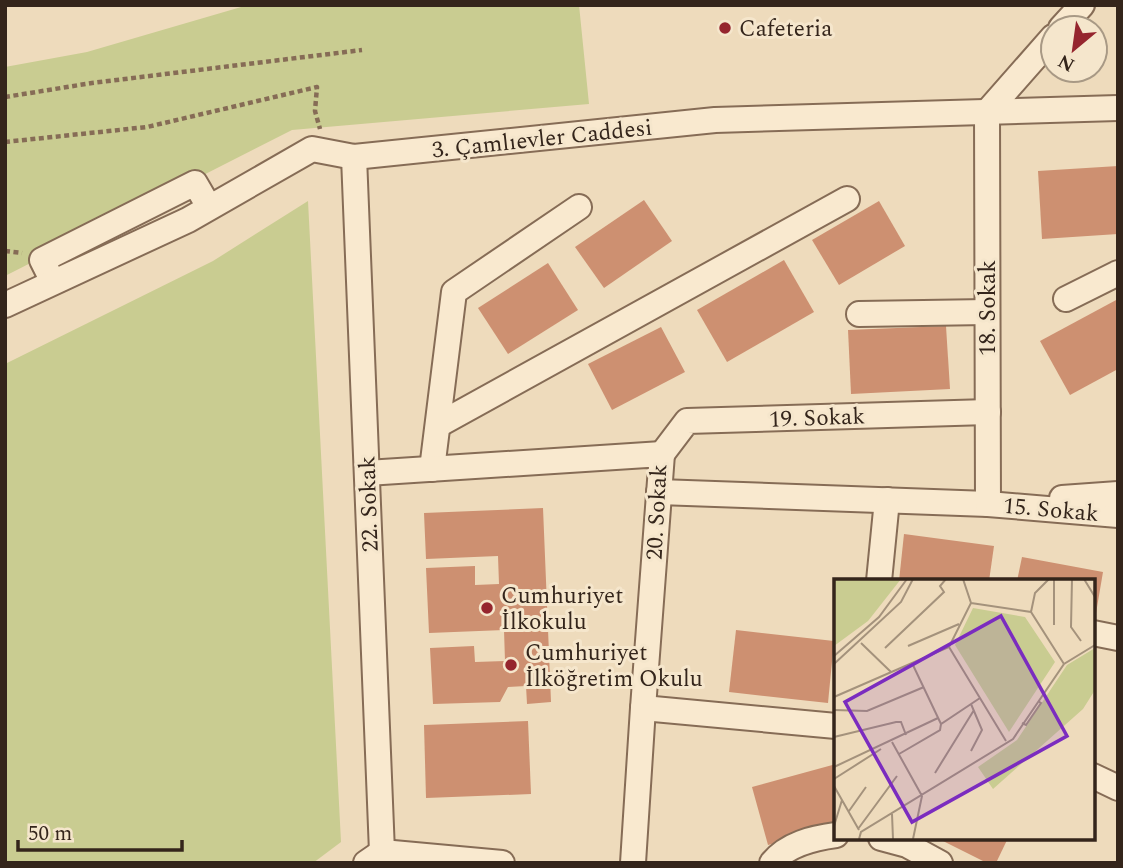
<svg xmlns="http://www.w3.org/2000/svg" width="1123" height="868" viewBox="0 0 1123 868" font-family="Spectral,serif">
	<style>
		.green { fill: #c9cc91 }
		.building { fill: #cd9071 }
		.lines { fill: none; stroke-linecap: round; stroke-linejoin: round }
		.minor-casing { stroke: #866c56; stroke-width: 28 }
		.path { stroke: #866c56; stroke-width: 4.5; stroke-dasharray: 5 3.5; stroke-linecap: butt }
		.minor { stroke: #f9e9cf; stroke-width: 24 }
		.poi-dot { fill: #95252e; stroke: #f5e6cc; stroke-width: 2.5 }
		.labels { text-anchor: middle; stroke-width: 6; stroke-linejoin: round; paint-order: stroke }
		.poi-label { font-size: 23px; fill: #34251b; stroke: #f5e6cc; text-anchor: start }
		.street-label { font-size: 23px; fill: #34251b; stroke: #f5e6cc }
		.inset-road { fill: none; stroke: #a4927c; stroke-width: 2 }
		.view { fill: #7b2cbf; fill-opacity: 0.15; stroke: #7b2cbf; stroke-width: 3.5 }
		.inset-edge { fill: none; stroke: #34251b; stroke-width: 3.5 }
	</style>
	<rect width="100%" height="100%" fill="#eedbbc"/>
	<g class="green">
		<polygon points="248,5 579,5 589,104 292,130 5,276 5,67 87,52"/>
		<polygon points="308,201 341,842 313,863 5,863 5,364 213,261"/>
	</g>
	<g class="building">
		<polygon points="1118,166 1118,234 1042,239 1038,171"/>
		<polygon points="644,200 672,241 604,288 575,247"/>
		<polygon points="879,201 905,246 839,285 812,240"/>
		<polygon points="784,260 814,312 727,362 697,310"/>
		<polygon points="548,263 578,310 508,354 478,308"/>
		<polygon points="1118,299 1118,369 1070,395 1040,341"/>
		<polygon points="946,326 950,389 851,394 848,330"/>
		<polygon points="661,327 685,372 612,410 588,364"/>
		<polygon points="543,508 551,702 527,704 526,686 508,687 500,702 433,704 430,648 474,646 475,662 505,661 504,630 429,633 426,568 475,566 475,585 499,584 498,556 426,559 424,513"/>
		<polygon points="904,534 994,546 989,581 899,581"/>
		<polygon points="1022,557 1103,572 1095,619 1093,619 1093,581 1017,581"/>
		<polygon points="736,630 834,641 828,703 729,692"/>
		<polygon points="528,721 531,794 426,798 424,725"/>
		<polygon points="836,764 836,827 768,845 752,787"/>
		<polygon points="937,838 1008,838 996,863 987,863"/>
	</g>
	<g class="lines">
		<defs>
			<g id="minor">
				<polyline points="1061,28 1082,5"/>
				<polyline points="354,157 382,852"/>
				<polyline points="53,282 42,260 195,183 209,207"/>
				<polyline points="1066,299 1118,273"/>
				<polyline points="5,305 188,220 312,149 354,157 715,120 1118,108"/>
				<polyline points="859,314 987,312"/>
				<polyline points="438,425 847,199"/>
				<polyline points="662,454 687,421 988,412"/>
				<polyline points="432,469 454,292 579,207"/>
				<polyline points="367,473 662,454 643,708 633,863"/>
				<polyline points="659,492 988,504 1118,515"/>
				<polyline points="1062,498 1118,494"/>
				<polyline points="988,504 987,112 1053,37"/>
				<polyline points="879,581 887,500"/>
				<polyline points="1093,633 1118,638"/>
				<polyline points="643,708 836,726"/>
				<polyline points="1093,776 1118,788"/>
				<polyline points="881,838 907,845 940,863"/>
				<polyline points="366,863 382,852 502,863"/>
				<path d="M772,863c15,-19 41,-25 64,-28"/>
			</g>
		</defs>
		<use href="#minor" class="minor-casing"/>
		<g class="path">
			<polyline points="5,97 92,83 362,50"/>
			<polyline points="5,142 147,127 317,87 315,111 320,129"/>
			<polyline points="5,251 22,253"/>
		</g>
		<use href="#minor" class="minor"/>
	</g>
	<g class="poi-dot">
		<circle cx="725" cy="28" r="7"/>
		<circle cx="487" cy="608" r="7"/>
		<circle cx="511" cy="665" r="7"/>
	</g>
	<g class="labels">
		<g class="poi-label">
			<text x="739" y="36">Cafeteria</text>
			<text x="501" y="603">Cumhuriyet<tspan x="501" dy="26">İlkokulu</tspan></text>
			<text x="525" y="660">Cumhuriyet<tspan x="525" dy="26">İlköğretim Okulu</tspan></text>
		</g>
		<g class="street-label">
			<text transform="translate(542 138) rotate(-6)" y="8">3. Çamlıevler Caddesi</text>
			<text transform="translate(987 308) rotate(-90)" y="8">18. Sokak</text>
			<text transform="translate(817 417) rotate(-2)" y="8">19. Sokak</text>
			<text transform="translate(368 504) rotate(-92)" y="8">22. Sokak</text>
			<text transform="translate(1051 509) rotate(5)" y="8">15. Sokak</text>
			<text transform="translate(656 512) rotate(-87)" y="8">20. Sokak</text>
		</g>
	</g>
	<g transform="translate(834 579)">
		<rect width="261" height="261" fill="#eedbbc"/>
		<path d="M0,0h67l-33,42 -34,25zM139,29l52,9 30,45 -46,70 -54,-87zM261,69v42l-12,19 -90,80 -15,-22 39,-27 50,-75z" fill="#c9cc91"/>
		<path class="inset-road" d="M238,0l-1,48 10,14M250,0l11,18M137,24l60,9 33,52M197,33l4,-19 14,-14M220,46v-46M27,64l30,29M74,67l51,-22M115,68l57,94M51,69l59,-56 -4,-6 6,-7M0,77l45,-39 28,-38M78,84l29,61 39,-26M0,85l67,-62 12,-23M0,118l115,-50 22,-44 -8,-24M0,131l33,1 57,-24M188,144l4,2 15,-22 -3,-2M0,158l62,-15h5l5,13M58,163l30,54 -9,43M137,172l11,-21 -11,-26M65,175l41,-24 1,-6M0,188l104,-49M101,194l39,-63M0,200l47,-30M0,207l25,44M15,232l17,-24M58,235l1,25M0,247l8,-26M24,250l39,-53M25,260l2,-7 152,-93 51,-75 31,-19"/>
		<path class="view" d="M167,37l66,120 -155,86 -67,-120z"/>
		<rect width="261" height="261" class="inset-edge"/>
	</g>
	<rect width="1123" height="868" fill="none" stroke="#34251b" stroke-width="14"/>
	<g transform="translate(1074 49) rotate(209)"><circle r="33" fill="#f5e6cc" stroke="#a89985" stroke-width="2"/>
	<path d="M0-5L12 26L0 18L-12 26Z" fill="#95252e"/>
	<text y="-10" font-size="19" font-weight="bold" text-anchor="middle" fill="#34251b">N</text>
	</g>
	<path d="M18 840v10h164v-10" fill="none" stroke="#34251b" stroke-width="3.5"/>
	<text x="28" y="840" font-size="21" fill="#34251b" stroke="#f5e6cc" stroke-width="5" paint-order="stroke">50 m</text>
</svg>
